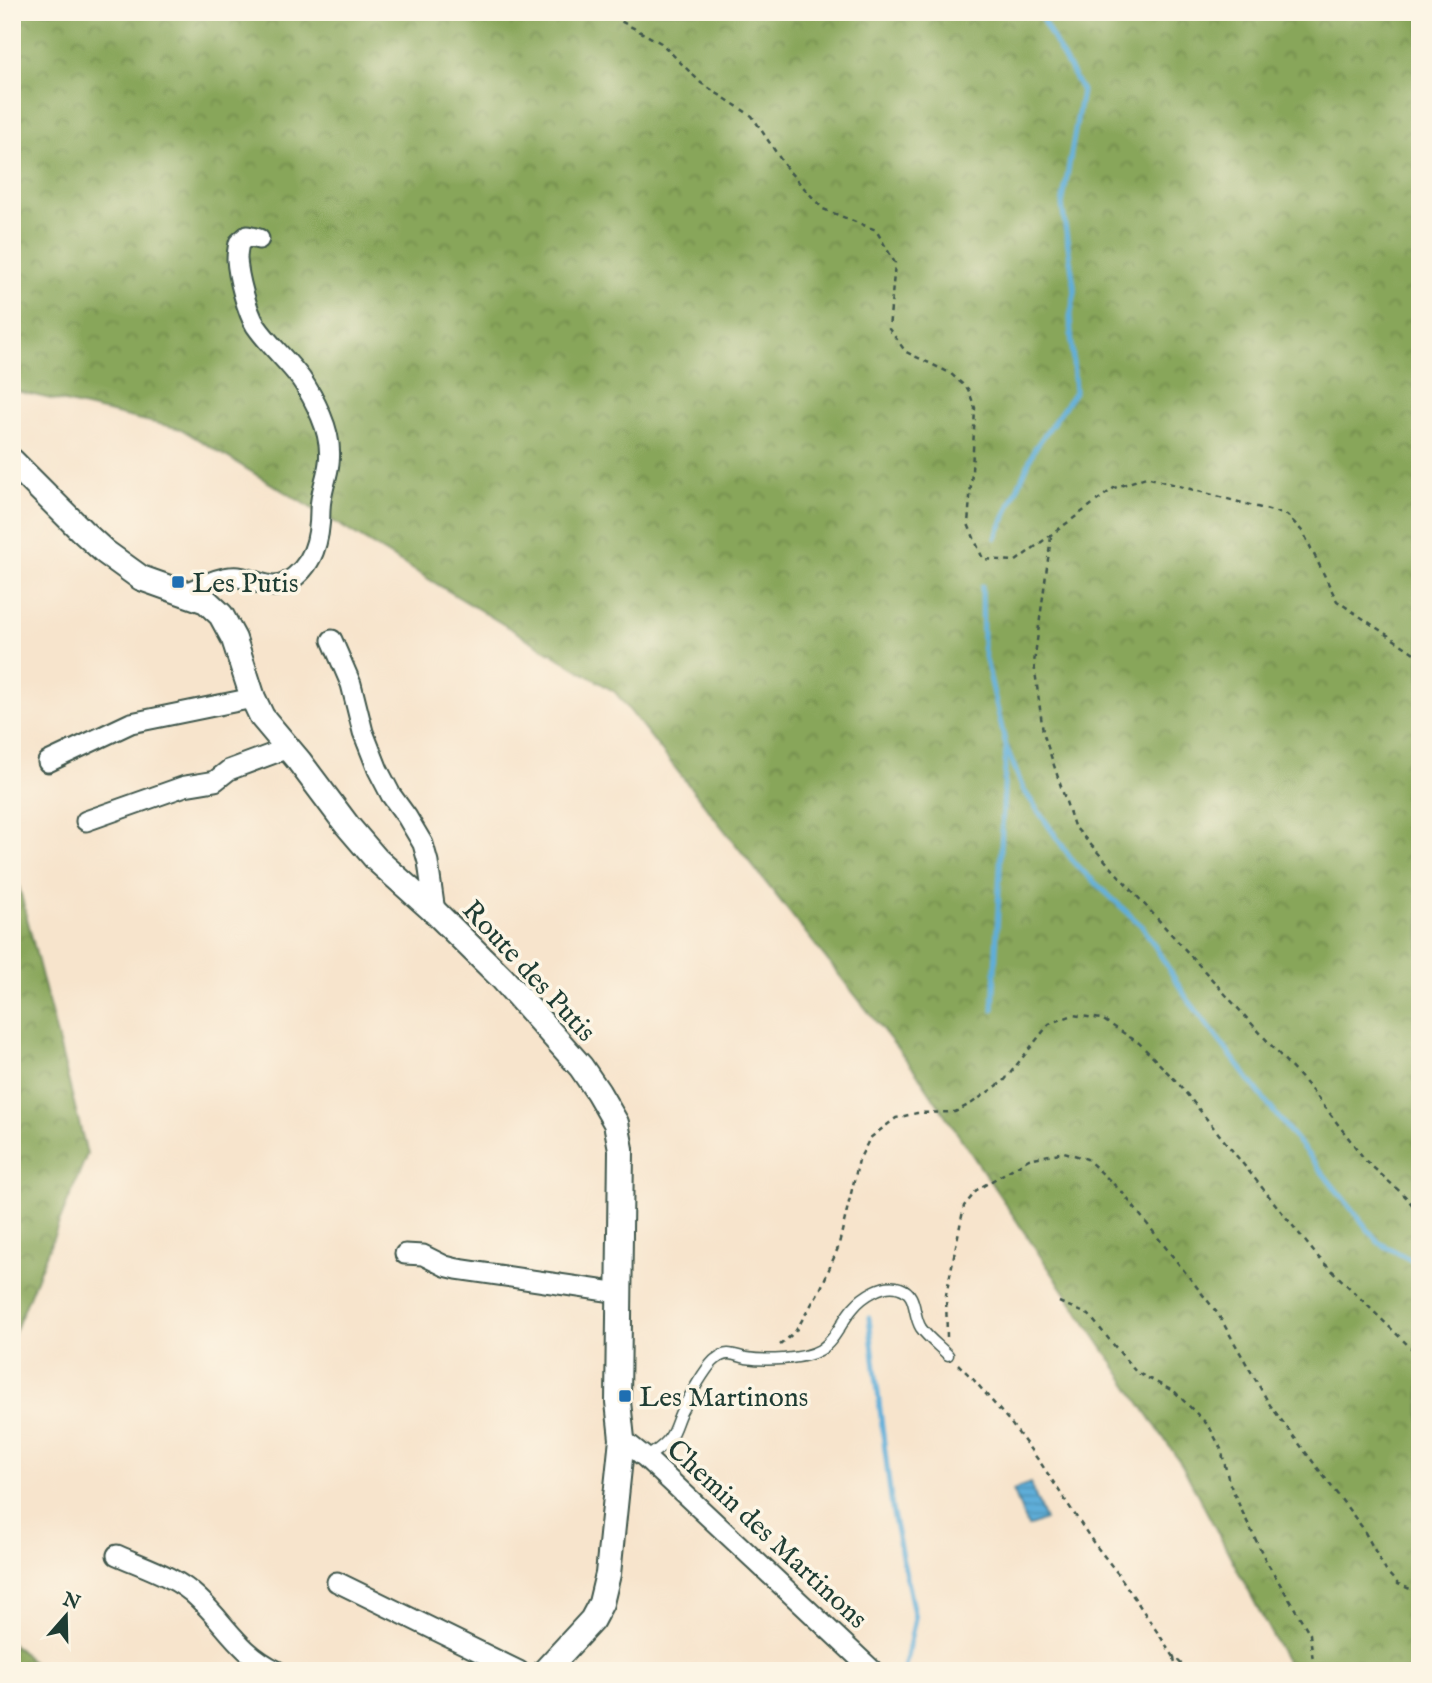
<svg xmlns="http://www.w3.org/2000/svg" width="1432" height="1683" viewBox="0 0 1432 1683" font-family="'IM FELL English',serif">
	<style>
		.forest { fill: url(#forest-crowns); stroke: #547247; stroke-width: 2 }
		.water { fill: url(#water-rules); stroke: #3f7686; stroke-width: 2 }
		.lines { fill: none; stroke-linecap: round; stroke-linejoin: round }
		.stream { stroke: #5faed9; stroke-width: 5 }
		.service-casing { stroke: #3f564b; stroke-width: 13 }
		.minor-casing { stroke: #3f564b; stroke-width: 23 }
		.tertiary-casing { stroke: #3f564b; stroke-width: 28 }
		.path { stroke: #3f564b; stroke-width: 2.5; stroke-dasharray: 5 5; stroke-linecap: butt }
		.service { stroke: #fff; stroke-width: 10 }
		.minor { stroke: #fff; stroke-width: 19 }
		.tertiary { stroke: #fff; stroke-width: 24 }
		.poi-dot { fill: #1f6fb2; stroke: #fcf5e5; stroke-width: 2.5 }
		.labels { text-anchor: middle; stroke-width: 7; stroke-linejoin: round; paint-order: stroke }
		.poi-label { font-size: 28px; fill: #1f3d34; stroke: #fcf5e5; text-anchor: start }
		.street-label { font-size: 28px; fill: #1f3d34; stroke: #fcf5e5 }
	</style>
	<defs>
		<pattern id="forest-crowns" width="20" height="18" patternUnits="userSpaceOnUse" patternTransform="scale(1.75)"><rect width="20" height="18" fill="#88a65a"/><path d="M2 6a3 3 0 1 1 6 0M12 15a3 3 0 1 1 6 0" fill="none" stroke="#6f884b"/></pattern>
		<pattern id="water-rules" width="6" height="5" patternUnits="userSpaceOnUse" patternTransform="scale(1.75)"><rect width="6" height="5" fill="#5faed9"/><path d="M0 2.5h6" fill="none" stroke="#4e8fb1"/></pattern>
	</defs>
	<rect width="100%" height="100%" fill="#fcf5e5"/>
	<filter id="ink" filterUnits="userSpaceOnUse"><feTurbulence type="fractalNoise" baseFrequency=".0143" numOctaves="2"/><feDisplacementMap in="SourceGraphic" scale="14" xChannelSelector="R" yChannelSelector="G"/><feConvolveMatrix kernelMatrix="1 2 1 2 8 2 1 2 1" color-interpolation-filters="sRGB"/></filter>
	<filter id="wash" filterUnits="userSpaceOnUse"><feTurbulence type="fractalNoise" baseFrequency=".00686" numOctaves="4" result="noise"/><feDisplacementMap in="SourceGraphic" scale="28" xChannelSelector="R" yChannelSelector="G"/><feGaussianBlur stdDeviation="1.57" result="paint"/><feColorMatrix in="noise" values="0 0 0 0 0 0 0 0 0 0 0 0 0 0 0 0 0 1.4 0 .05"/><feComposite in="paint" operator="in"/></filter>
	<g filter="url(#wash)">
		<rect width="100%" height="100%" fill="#f7e4cc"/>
		<g class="forest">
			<polygon points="12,12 1420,12 1420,1671 1291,1671 1182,1465 916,1072 615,692 181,429 12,390"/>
			<polygon points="12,867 14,867 87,1154 12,1339"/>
			<polygon points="12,1643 42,1671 12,1671"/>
		</g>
		<polygon class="water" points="1030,1483 1045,1520 1028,1527 1013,1490"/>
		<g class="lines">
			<g class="stream">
				<polyline points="996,538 1035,448 1075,392 1070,317 1075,292 1062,205 1082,91 1038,12"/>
				<polyline points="982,586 983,647 1006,746 1023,789 1075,864 1143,927 1186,997 1274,1112 1378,1242 1413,1261 1420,1270"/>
				<polyline points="993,1010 1006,748"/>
				<polyline points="869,1318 892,1509 915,1618 904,1671"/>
			</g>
		</g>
	</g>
	<g filter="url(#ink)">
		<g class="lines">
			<defs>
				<path id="service" d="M646,1458c8,-6 19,-12 24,-21 5,-7 7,-17 11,-25 6,-11 26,-47 35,-53 11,-9 18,-4 30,-1 19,3 57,2 74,-8 15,-9 22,-30 33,-42 10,-12 31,-26 47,-20 18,6 12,26 21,40 7,10 18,18 27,27"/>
				<g id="minor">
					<path d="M185,593c14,-5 30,-15 45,-16 20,-3 37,16 56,6 28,-17 34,-43 34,-73 0,-16 7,-31 9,-47 2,-15 -2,-33 -8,-47 -5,-12 -13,-27 -20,-37 -14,-19 -32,-34 -45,-53 -9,-14 -18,-50 -19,-67 0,-5 1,-11 2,-16l8,-7 12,3"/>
					<polyline points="332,640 351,684 363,732 378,770 391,795 407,817 423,844 428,862 435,912"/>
					<polyline points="48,762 131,723 253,698"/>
					<polyline points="86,821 185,786 215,781 229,770 288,748"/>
					<polyline points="405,1254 423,1255 445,1266 457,1269 620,1293"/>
					<polyline points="622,1439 646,1458 873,1671"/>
					<path d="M117,1555c27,12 60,22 81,43 29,27 40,54 79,73"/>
					<polyline points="337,1582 519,1671"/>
				</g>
				<polyline id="tertiary" points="12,461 82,531 105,552 141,578 206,601 221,615 234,639 253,698 262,717 299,761 347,825 377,860 435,912 502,978 581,1067 598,1092 616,1123 621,1149 618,1402 622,1439 608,1574 601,1603 592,1620 545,1671"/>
			</defs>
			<use href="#service" class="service-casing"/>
			<use href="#minor" class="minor-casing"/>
			<use href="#tertiary" class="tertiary-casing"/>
			<g class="path">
				<polyline points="604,12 661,43 701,83 752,116 787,169 823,209 876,230 895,263 889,329 906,352 950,373 968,389 975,408 972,471 968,524 983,559 1016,561 1114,488 1146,477 1287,515 1303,532 1337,601 1420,657"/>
				<polyline points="1051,537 1034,663 1043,732 1074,826 1315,1094 1366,1161 1405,1196 1420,1214"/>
				<polyline points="1059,1302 1089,1315 1136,1372 1175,1392 1209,1426 1221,1449 1229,1482 1241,1509 1265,1559 1310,1634 1314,1671"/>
				<polyline points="947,1337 946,1295 964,1206 978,1189 1029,1159 1064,1152 1087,1159 1122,1192 1218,1314 1270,1405 1362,1527 1386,1571 1398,1584 1420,1593"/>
				<polyline points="780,1345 795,1332 821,1288 838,1248 859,1160 870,1138 896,1118 917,1113 955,1112 972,1103 1004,1081 1049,1024 1073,1015 1102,1019 1139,1043 1177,1082 1318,1257 1420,1357"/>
				<polyline points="958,1364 973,1379 1010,1422 1042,1465 1093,1542 1119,1575 1174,1657 1189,1671"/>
				<polyline points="1174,1657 1176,1671"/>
			</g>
			<use href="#service" class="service"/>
			<use href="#minor" class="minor"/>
			<use href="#tertiary" class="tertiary"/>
		</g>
	</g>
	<g class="poi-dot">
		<rect x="171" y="575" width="14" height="14" rx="3.5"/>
		<rect x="618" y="1389" width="14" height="14" rx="3.5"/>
	</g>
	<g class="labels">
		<g class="poi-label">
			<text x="192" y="592">Les Putis</text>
			<text x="639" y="1406">Les Martinons</text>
		</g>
		<g class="street-label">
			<text transform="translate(530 970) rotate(47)" y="10">Route des Putis</text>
			<text transform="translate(768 1533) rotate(43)" y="10">Chemin des Martinons</text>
		</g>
	</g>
	<rect width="1432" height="1683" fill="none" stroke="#fcf5e5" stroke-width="42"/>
	<g transform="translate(66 1616) rotate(20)" stroke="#fcf5e5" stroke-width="5" paint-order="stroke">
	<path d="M0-5L12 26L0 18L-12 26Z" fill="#1f3d34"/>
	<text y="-10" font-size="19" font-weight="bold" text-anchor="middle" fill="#1f3d34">N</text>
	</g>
</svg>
